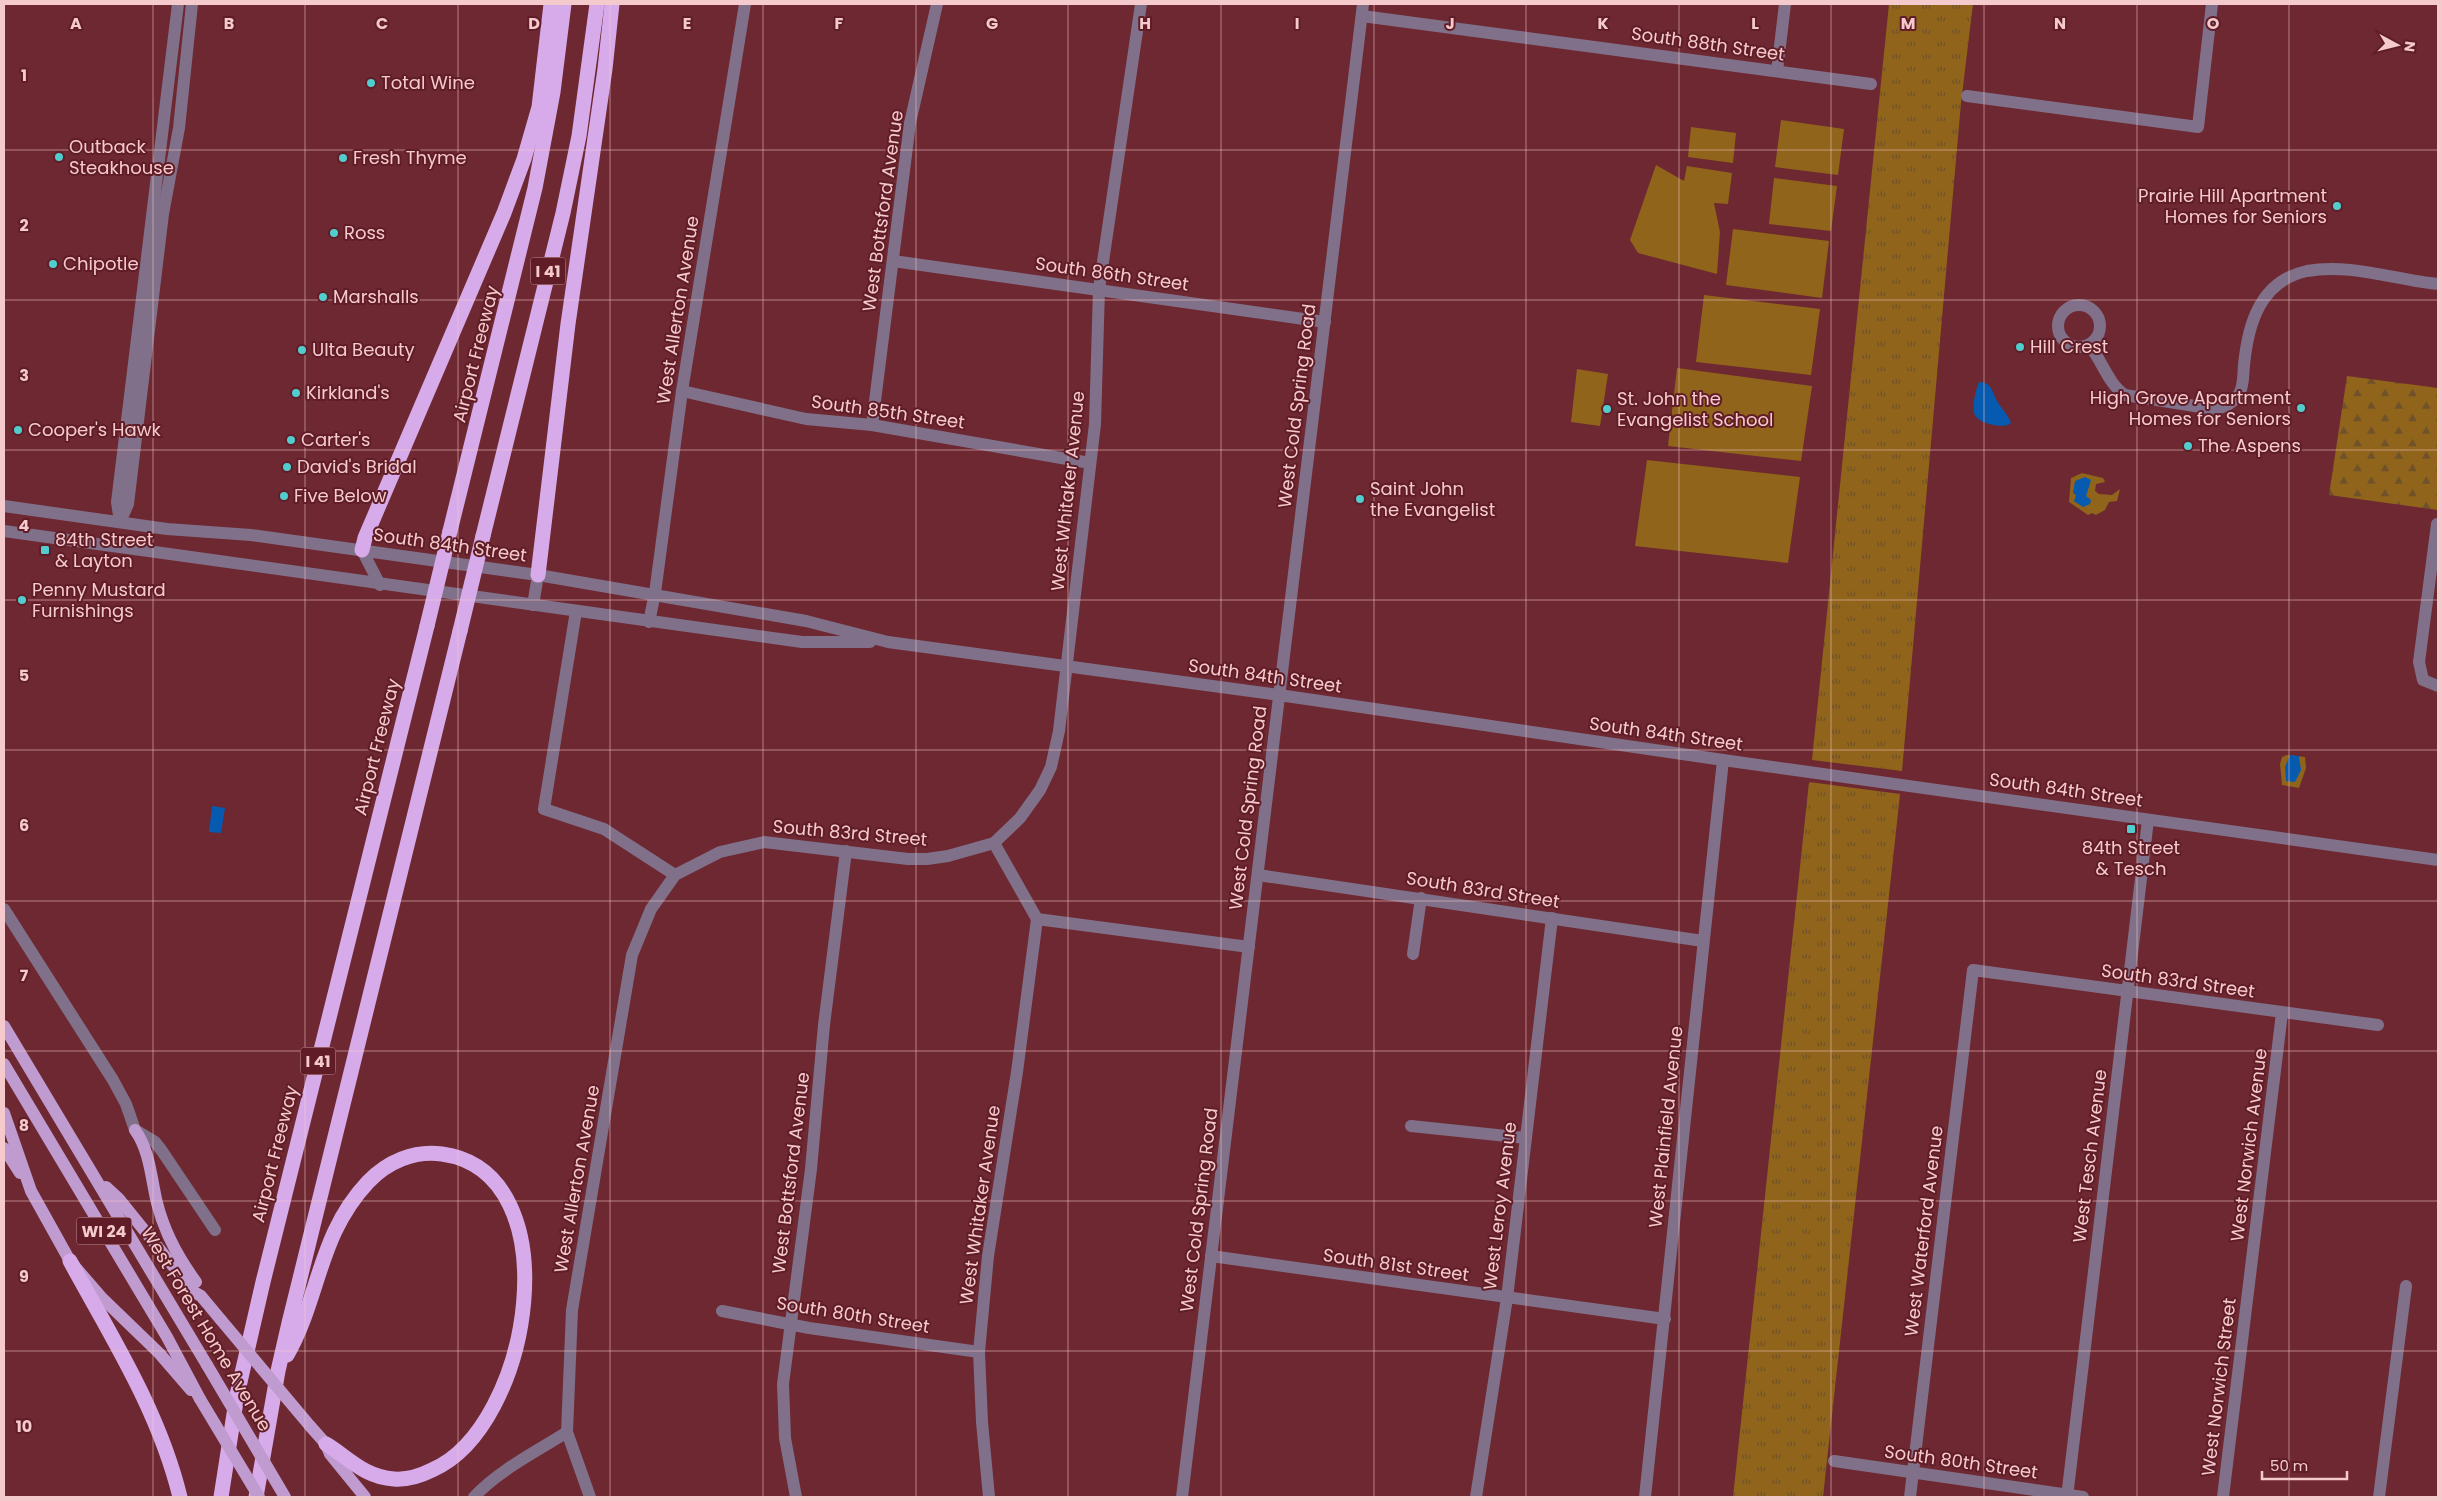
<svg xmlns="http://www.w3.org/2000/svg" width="2442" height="1501" viewBox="0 0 2442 1501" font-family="Poppins,sans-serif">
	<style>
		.grass { fill: url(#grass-tufts) }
		.forest { fill: url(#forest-firs) }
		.park { fill: #90641a }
		.water { fill: #065ab0 }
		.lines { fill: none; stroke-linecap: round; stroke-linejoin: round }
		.minor { stroke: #817089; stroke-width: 12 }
		.major { stroke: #bf9bcf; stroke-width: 12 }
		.highway { stroke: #d7abea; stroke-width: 15 }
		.major-bridge { stroke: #bf9bcf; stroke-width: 12 }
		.highway-bridge { stroke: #d7abea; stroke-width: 15 }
		.grid { fill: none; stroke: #f5cacc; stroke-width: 1; stroke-opacity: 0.55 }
		.poi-dot { fill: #52cdcd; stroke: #601d27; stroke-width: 2 }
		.labels { text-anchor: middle; stroke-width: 4; stroke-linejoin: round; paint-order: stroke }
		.shield { fill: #601d27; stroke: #c8969a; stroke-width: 1 }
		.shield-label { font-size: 16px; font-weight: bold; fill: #f5cacc }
		.street-label { font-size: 18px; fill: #f5cacc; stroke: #601d27 }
		.poi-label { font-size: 18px; fill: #f5cacc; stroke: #601d27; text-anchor: start }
		.grid-label { font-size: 16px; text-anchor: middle; font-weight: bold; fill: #f5cacc; stroke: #601d27; stroke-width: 4; stroke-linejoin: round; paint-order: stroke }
	</style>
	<defs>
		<pattern id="grass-tufts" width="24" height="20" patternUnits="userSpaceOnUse" patternTransform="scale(1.25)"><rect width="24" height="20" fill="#90641a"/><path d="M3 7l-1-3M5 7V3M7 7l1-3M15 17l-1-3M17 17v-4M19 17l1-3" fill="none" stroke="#70522a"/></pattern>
		<pattern id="forest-firs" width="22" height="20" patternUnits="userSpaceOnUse" patternTransform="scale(1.25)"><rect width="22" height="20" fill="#90641a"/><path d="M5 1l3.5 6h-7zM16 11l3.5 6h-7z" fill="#70522a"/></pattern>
	</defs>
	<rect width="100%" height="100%" fill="#6d2831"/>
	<g class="grass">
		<polygon points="1889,4 1973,4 1961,103 1902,771 1812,760"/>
		<polygon points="1809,782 1900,794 1899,804 1823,1497 1733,1497"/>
	</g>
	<polygon class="forest" points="2347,376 2438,388 2438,510 2329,495"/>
	<g class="park">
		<polygon points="1781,120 1844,129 1838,175 1775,167"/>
		<polygon points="1691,127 1736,133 1733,163 1688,157"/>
		<polygon points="1656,165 1684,181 1687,166 1732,173 1728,204 1714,203 1720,232 1717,274 1638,253 1630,240"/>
		<polygon points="1774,178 1837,186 1831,231 1769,224"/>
		<polygon points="1733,229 1829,241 1822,298 1726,285"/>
		<polygon points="1704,295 1820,309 1811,375 1696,362"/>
		<polygon points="1677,368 1812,386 1801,461 1668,446"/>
		<polygon points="1577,369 1608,374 1600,426 1571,422"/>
		<polygon points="1647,460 1800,477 1788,563 1635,546"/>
		<polygon points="2082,473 2103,478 2105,482 2096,484 2095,491 2099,494 2112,495 2120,489 2117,501 2109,502 2105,510 2096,515 2092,513 2088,515 2069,502 2071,478"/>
		<polygon points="2287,755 2305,757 2306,768 2299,788 2282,785 2280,764 2282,757"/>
	</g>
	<g class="water">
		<path d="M1979,382c13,0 13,10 18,19 5,8 11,14 14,22 -7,7 -35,0 -37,-10 -2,-9 2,-23 5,-31z"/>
		<polygon points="2085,477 2091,480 2086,496 2091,500 2090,504 2083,507 2074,501 2076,495 2073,493 2075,481"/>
		<polygon points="2290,755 2299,756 2301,770 2295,782 2286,781 2285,767"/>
		<polygon points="212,806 225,808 221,833 209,832"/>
	</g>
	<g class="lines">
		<g class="minor">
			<polyline points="1362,16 1871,84"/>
			<polyline points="1777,71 1785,4"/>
			<polyline points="1967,96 2198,127 2212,4"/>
			<polyline points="893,261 1325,322"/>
			<circle cx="2079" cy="326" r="21"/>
			<path d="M2089,345c13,15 19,39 36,50l89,14c10,-1 19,-6 25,-15 5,-8 4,-20 5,-29 4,-41 16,-84 63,-94 43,-8 88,9 131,13"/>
			<polyline points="682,391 806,419 872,425 1090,463"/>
			<polyline points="872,425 910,123 937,4"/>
			<polyline points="4,506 167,529 251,535 538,575 806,621 888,642 1279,695 1723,760 2438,860"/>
			<polyline points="120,522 128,504 163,214 179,128 192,4"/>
			<polyline points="120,522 117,502 178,4"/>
			<polyline points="2437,524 2419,662 2423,680 2438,686"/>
			<polyline points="4,531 802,642 870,642"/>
			<polyline points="362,550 380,585"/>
			<polyline points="533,605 538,575"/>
			<polyline points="576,611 544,809 604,829 675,875"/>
			<polyline points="649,622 655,593 682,391 745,4"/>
			<polyline points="994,843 1037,919 1249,947"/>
			<polyline points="1258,875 1703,941"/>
			<polyline points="4,909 113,1080 126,1104 135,1130 155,1142 162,1151 215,1230"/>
			<polyline points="1413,954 1421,898"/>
			<polyline points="1411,1126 1526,1138"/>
			<polyline points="1211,1256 1665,1319"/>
			<polyline points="722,1311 809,1328 979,1352"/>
			<polyline points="1834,1461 2083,1497"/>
			<path d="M474,1497c25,-27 62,-45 93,-65"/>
			<polyline points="590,1497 567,1432 572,1310 632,955 651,909 675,875 720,852 764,842 908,859 927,859 948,856 994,843 1020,818 1040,790 1051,767 1059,731 1095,424 1099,289 1141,4"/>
			<polyline points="796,1497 785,1438 783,1384 811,1169 824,1025 846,851"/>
			<polyline points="989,1497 982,1422 979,1352 988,1256 1017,1072 1037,919"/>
			<polyline points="1182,1497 1363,4"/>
			<polyline points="1476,1497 1507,1298 1552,918"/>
			<polyline points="1645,1497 1723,760"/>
			<polyline points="1910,1497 1973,970 2378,1025"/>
			<polyline points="2067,1497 2148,820"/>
			<polyline points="2223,1497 2282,1013"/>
			<polyline points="2379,1497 2406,1286"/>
		</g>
		<g class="major">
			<polyline points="4,1026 207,1365"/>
			<polyline points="4,1064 167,1337 200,1399"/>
			<polyline points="4,1113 31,1191 70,1261 101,1297 159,1353 191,1390"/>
			<path d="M135,1130c15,21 16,48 22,73 7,28 22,56 39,79"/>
			<polyline points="4,1148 20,1173"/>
			<polyline points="106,1187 119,1199 194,1292 201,1296 221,1320"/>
			<polyline points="310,1426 326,1444 330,1454 365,1497"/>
		</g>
		<g class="highway">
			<polyline points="450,531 535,188 553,92 564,4"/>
			<polyline points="483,536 563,213 579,136 597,4"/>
			<polyline points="362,550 365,538 504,213 524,159 539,107 551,4"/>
			<polyline points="538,575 568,324 605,69 612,4"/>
			<path d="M70,1261c42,77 89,150 110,236"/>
			<path d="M287,1355c33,-58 31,-120 81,-173 19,-20 46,-32 74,-28 131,18 90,273 -10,316 -12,6 -25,10 -38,9 -30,-2 -45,-21 -68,-35"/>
			<polyline points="221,1497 237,1395 263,1282 427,626"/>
			<polyline points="256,1497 278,1371 289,1323 460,631"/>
		</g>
		<g class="major-bridge">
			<polyline points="221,1320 310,1426"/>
			<polyline points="207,1365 285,1497"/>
			<polyline points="200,1399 259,1497"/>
		</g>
		<g class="highway-bridge">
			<polyline points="427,626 450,531"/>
			<polyline points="460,631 483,536"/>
		</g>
	</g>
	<path class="grid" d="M153,4v1493M305,4v1493M458,4v1493M610,4v1493M763,4v1493M916,4v1493M1068,4v1493M1221,4v1493M1374,4v1493M1526,4v1493M1679,4v1493M1831,4v1493M1984,4v1493M2137,4v1493M2289,4v1493M4,150h2434M4,300h2434M4,450h2434M4,600h2434M4,750h2434M4,901h2434M4,1051h2434M4,1201h2434M4,1351h2434"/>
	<g class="poi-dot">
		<circle cx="371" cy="83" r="5"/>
		<circle cx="59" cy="157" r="5"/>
		<circle cx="343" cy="158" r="5"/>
		<circle cx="2337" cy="206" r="5"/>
		<circle cx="334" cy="233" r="5"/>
		<circle cx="53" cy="264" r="5"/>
		<circle cx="323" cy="297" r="5"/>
		<circle cx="2020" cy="347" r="5"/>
		<circle cx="302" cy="350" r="5"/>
		<circle cx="296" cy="393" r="5"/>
		<circle cx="2301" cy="408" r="5"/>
		<circle cx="1607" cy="409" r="5"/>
		<circle cx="18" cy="430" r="5"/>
		<circle cx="291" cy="440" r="5"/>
		<circle cx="2188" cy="446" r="5"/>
		<circle cx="287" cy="467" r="5"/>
		<circle cx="284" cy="496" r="5"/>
		<circle cx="1360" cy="499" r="5"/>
		<rect x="40" y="545" width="10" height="10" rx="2.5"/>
		<circle cx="22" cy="600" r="5"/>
		<rect x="2126" y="824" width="10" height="10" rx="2.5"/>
	</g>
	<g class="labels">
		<g class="shield">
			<rect x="530.5" y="257.5" width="35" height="27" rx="4"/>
			<rect x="300.5" y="1047.5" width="35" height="27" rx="4"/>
			<rect x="76.5" y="1217.5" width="55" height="27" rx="4"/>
		</g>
		<g class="shield-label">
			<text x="548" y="277">I 41</text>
			<text x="318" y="1067">I 41</text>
			<text x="104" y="1237">WI 24</text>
		</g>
		<g class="street-label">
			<text transform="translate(1708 44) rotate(8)" y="6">South 88th Street</text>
			<text transform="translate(883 211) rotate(-82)" y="6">West Bottsford Avenue</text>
			<text transform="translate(1112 274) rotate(8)" y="6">South 86th Street</text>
			<text transform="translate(678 310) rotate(-81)" y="6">West Allerton Avenue</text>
			<text transform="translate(476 354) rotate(-76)" y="6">Airport Freeway</text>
			<text transform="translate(1297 406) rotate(-83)" y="6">West Cold Spring Road</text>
			<text transform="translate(888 412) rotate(8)" y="6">South 85th Street</text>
			<text transform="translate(1068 491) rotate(-84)" y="6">West Whitaker Avenue</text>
			<text transform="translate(450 545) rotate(8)" y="6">South 84th Street</text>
			<text transform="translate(1265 676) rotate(8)" y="6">South 84th Street</text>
			<text transform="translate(1666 734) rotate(8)" y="6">South 84th Street</text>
			<text transform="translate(377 747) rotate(-76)" y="6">Airport Freeway</text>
			<text transform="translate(2066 790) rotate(8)" y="6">South 84th Street</text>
			<text transform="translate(1248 808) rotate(-83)" y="6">West Cold Spring Road</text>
			<text transform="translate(850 833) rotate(5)" y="6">South 83rd Street</text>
			<text transform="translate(1483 890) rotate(9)" y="6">South 83rd Street</text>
			<text transform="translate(2178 981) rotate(8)" y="6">South 83rd Street</text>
			<text transform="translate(1666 1127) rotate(-84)" y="6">West Plainfield Avenue</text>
			<text transform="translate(2249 1145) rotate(-83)" y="6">West Norwich Avenue</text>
			<text transform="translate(275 1154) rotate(-76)" y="6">Airport Freeway</text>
			<text transform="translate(2090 1156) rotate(-83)" y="6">West Tesch Avenue</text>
			<text transform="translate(791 1173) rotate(-83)" y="6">West Bottsford Avenue</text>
			<text transform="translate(577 1179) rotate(-80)" y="6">West Allerton Avenue</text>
			<text transform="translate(980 1205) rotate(-82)" y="6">West Whitaker Avenue</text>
			<text transform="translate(1500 1206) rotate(-83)" y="6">West Leroy Avenue</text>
			<text transform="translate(1199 1210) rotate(-83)" y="6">West Cold Spring Road</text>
			<text transform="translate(1924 1231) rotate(-83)" y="6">West Waterford Avenue</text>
			<text transform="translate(1396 1265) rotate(8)" y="6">South 81st Street</text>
			<text transform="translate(853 1315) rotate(9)" y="6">South 80th Street</text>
			<text transform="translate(206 1329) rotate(59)" y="6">West Forest Home Avenue</text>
			<text transform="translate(2219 1387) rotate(-83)" y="6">West Norwich Street</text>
			<text transform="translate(1961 1462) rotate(8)" y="6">South 80th Street</text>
		</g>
		<g class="poi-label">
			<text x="381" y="89">Total Wine</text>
			<text x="69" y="153">Outback<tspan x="69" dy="21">Steakhouse</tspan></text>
			<text x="353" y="164">Fresh Thyme</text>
			<text x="2327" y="202" text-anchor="end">Prairie Hill Apartment<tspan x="2327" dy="21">Homes for Seniors</tspan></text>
			<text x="344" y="239">Ross</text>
			<text x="63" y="270">Chipotle</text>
			<text x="333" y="303">Marshalls</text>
			<text x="2030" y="353">Hill Crest</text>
			<text x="312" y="356">Ulta Beauty</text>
			<text x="306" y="399">Kirkland's</text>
			<text x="2291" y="404" text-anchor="end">High Grove Apartment<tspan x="2291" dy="21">Homes for Seniors</tspan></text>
			<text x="1617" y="405">St. John the<tspan x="1617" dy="21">Evangelist School</tspan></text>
			<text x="28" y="436">Cooper's Hawk</text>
			<text x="301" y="446">Carter's</text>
			<text x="2198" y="452">The Aspens</text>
			<text x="297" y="473">David's Bridal</text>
			<text x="1370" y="495">Saint John<tspan x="1370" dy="21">the Evangelist</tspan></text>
			<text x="294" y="502">Five Below</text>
			<text x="55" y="546">84th Street<tspan x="55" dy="21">&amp; Layton</tspan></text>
			<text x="32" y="596">Penny Mustard<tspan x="32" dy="21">Furnishings</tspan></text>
			<text x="2131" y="854" text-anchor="middle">84th Street<tspan x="2131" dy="21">&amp; Tesch</tspan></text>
		</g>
	</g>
	<g class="grid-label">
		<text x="76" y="29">A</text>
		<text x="229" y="29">B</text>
		<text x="382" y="29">C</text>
		<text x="534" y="29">D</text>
		<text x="687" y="29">E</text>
		<text x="839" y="29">F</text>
		<text x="992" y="29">G</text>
		<text x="1145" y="29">H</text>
		<text x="1297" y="29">I</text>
		<text x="1450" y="29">J</text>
		<text x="1603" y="29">K</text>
		<text x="1755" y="29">L</text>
		<text x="1908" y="29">M</text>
		<text x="2060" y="29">N</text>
		<text x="2213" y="29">O</text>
		<text x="24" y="81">1</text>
		<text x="24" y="231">2</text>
		<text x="24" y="381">3</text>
		<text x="24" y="531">4</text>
		<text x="24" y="681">5</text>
		<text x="24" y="831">6</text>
		<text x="24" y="981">7</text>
		<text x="24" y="1131">8</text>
		<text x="24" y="1282">9</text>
		<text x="24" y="1432">10</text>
	</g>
	<rect width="2442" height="1501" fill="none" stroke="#f5cacc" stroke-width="10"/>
	<g transform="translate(2397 45) rotate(97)" stroke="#601d27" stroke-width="4" paint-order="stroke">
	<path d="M0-4L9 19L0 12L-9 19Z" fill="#f5cacc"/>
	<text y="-8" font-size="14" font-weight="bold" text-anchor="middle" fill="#f5cacc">N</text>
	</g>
	<path d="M2262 1471v8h85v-8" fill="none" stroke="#f5cacc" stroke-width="2.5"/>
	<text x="2270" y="1471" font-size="15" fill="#f5cacc" stroke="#601d27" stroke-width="4" paint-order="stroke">50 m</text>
</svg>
